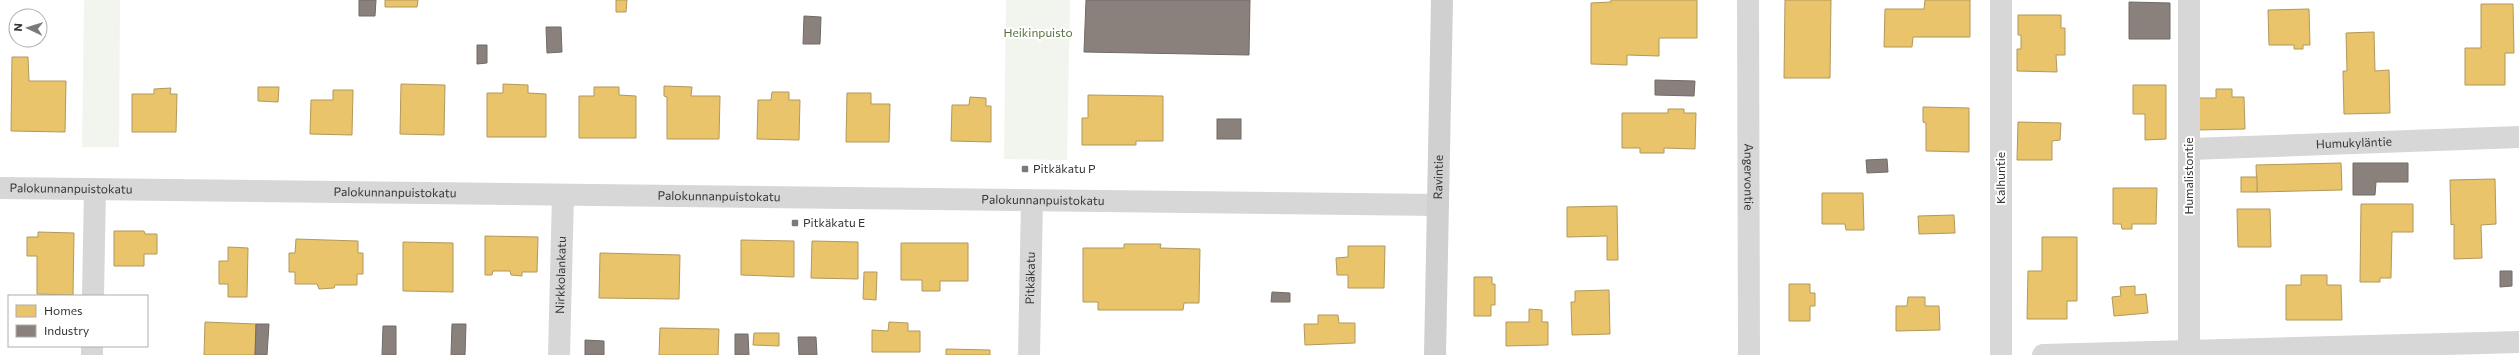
<svg xmlns="http://www.w3.org/2000/svg" width="2519" height="355" viewBox="0 0 2519 355" font-family="Commissioner,sans-serif">
	<style>
		.green { fill: #f1f5ed }
		.homes { fill: #e9c46a; stroke: #b2985a }
		.industry { fill: #8a817c; stroke: #706a66 }
		.lines { fill: none; stroke-linecap: round; stroke-linejoin: round }
		.street { stroke: #d7d7d7; stroke-width: 22 }
		.secondary { stroke: #d0d0d0; stroke-width: 22 }
		.poi-dot { fill: #7a7a7a; stroke: #fff; stroke-width: 1.5 }
		.labels { text-anchor: middle; stroke-width: 4; stroke-linejoin: round; paint-order: stroke }
		.park-label { font-size: 12px; fill: #56703f; stroke: #fff }
		.street-label { font-size: 12px; fill: #333; stroke: #fff }
		.poi-label { font-size: 12px; fill: #333; stroke: #fff; text-anchor: start }
	</style>
	<rect width="100%" height="100%" fill="#fff"/>
	<g class="green">
		<polygon points="84,0 120,0 119,147 82,147"/>
		<polygon points="1006,0 1070,0 1067,160 1004,159"/>
	</g>
	<g class="homes">
		<polygon points="385,0 418,0 417,7 385,7"/>
		<polygon points="616,0 627,0 626,12 616,12"/>
		<polygon points="1611,0 1697,0 1697,38 1659,38 1659,56 1627,55 1627,65 1591,64 1591,3 1611,2"/>
		<polygon points="1785,0 1831,0 1830,78 1784,78"/>
		<polygon points="1925,0 1970,0 1970,37 1913,37 1912,47 1884,47 1885,9 1924,9"/>
		<polygon points="2481,4 2513,4 2514,53 2505,53 2505,85 2465,85 2465,48 2481,48"/>
		<polygon points="2309,9 2310,45 2303,45 2303,49 2294,49 2294,45 2269,45 2268,10"/>
		<polygon points="2018,15 2061,15 2061,28 2065,28 2065,55 2056,55 2057,72 2017,71 2017,49 2021,49 2021,35 2018,35"/>
		<polygon points="2374,32 2375,71 2389,70 2390,113 2344,114 2343,71 2347,71 2346,33"/>
		<polygon points="12,57 28,57 29,81 66,81 65,132 11,131"/>
		<polygon points="401,84 445,85 444,135 400,134"/>
		<polygon points="503,84 528,85 528,93 546,94 546,137 487,137 487,93 503,93"/>
		<polygon points="2133,85 2166,85 2166,139 2145,140 2145,114 2133,114"/>
		<polygon points="664,86 692,87 691,96 720,96 719,139 667,139 667,97 664,96"/>
		<polygon points="258,87 279,87 278,102 258,101"/>
		<polygon points="594,87 619,87 619,95 636,96 636,138 579,138 579,96 594,96"/>
		<polygon points="171,88 170,94 177,94 176,132 132,132 132,94 154,94 154,89"/>
		<polygon points="2216,89 2232,89 2232,97 2244,97 2245,129 2198,130 2197,98 2216,98"/>
		<polygon points="333,90 353,90 352,135 310,134 311,100 333,100"/>
		<polygon points="772,92 789,92 789,100 800,100 799,140 757,139 758,100 771,100"/>
		<polygon points="847,93 871,93 871,104 890,104 889,142 846,142"/>
		<polygon points="1088,95 1163,96 1163,141 1136,141 1136,145 1082,145 1082,118 1088,118"/>
		<polygon points="970,97 986,98 986,106 991,106 991,142 951,141 952,105 969,105"/>
		<polygon points="1923,107 1969,108 1969,152 1926,151 1926,123 1923,122"/>
		<polygon points="1668,109 1684,109 1684,113 1696,113 1695,149 1664,148 1664,153 1640,153 1640,148 1622,148 1622,113 1668,113"/>
		<polygon points="2018,122 2061,123 2060,140 2052,141 2052,160 2017,160"/>
		<polygon points="2341,163 2342,190 2257,192 2256,165"/>
		<rect x="2241" y="177" width="16" height="15"/>
		<polygon points="2495,179 2496,224 2481,225 2482,258 2454,259 2454,224 2451,225 2450,180"/>
		<polygon points="2113,188 2157,188 2156,224 2132,224 2132,229 2122,229 2121,224 2113,224"/>
		<polygon points="1822,193 1863,193 1864,230 1846,230 1845,224 1822,224"/>
		<polygon points="2361,204 2413,204 2413,232 2392,232 2391,278 2380,278 2380,282 2360,282"/>
		<polygon points="1617,206 1618,260 1607,260 1607,236 1567,237 1567,207"/>
		<polygon points="2237,209 2270,209 2271,247 2238,247"/>
		<polygon points="1954,215 1955,233 1919,234 1918,216"/>
		<polygon points="114,231 144,231 145,234 157,234 157,254 144,254 144,266 114,266"/>
		<polygon points="38,232 74,233 73,295 37,294 37,256 27,256 27,237 38,237"/>
		<polygon points="485,236 538,237 537,272 522,272 522,276 511,275 510,271 493,271 492,275 485,275"/>
		<polygon points="2042,237 2077,237 2077,301 2067,301 2067,319 2027,319 2028,271 2042,271"/>
		<polygon points="296,239 358,241 358,253 363,253 363,274 357,274 357,285 335,285 334,288 319,289 317,284 295,284 295,272 289,272 289,253 295,253"/>
		<polygon points="741,240 794,241 794,277 741,275"/>
		<polygon points="812,241 858,242 858,279 811,278"/>
		<polygon points="403,242 453,243 453,292 403,291"/>
		<polygon points="901,243 968,243 968,281 940,281 940,291 922,291 922,280 901,280"/>
		<polygon points="1124,244 1161,244 1160,248 1200,249 1199,303 1184,303 1183,310 1098,310 1098,302 1083,302 1083,248 1124,248"/>
		<polygon points="1348,246 1385,246 1384,288 1348,288 1348,275 1337,275 1336,258 1348,257"/>
		<polygon points="228,247 248,248 247,297 228,297 228,284 219,284 219,261 228,261"/>
		<polygon points="600,253 680,255 679,299 599,298"/>
		<polygon points="864,272 877,272 876,300 863,299"/>
		<polygon points="2301,275 2327,275 2327,285 2341,285 2342,320 2286,320 2286,285 2301,285"/>
		<polygon points="1474,277 1492,277 1492,284 1495,284 1495,305 1491,305 1491,316 1474,316"/>
		<polygon points="1789,284 1810,284 1810,293 1815,293 1815,306 1810,306 1810,321 1789,321"/>
		<polygon points="2135,286 2135,295 2146,294 2148,313 2114,316 2112,297 2121,296 2120,287"/>
		<polygon points="1609,290 1610,334 1572,335 1571,302 1575,302 1575,291"/>
		<polygon points="1908,297 1925,297 1925,306 1939,306 1940,330 1896,331 1896,306 1907,306"/>
		<polygon points="1529,309 1542,310 1542,322 1548,322 1548,345 1506,346 1506,322 1529,322"/>
		<polygon points="1318,315 1338,315 1339,323 1355,323 1355,343 1305,345 1304,324 1318,324"/>
		<polygon points="205,322 256,324 255,355 204,355"/>
		<polygon points="889,322 908,323 908,331 920,331 920,352 872,352 872,330 888,331"/>
		<polygon points="660,328 719,329 718,355 659,355"/>
		<polygon points="754,333 779,333 779,346 753,345"/>
		<polygon points="946,349 990,350 990,355 946,355"/>
	</g>
	<g class="industry">
		<polygon points="359,0 376,0 375,16 359,16"/>
		<polygon points="1086,0 1250,0 1249,55 1084,52"/>
		<polygon points="2129,2 2170,3 2170,39 2129,39"/>
		<polygon points="804,16 821,17 820,44 803,44"/>
		<polygon points="546,27 561,27 562,52 547,53"/>
		<polygon points="477,45 487,45 487,63 477,64"/>
		<polygon points="1655,80 1695,81 1694,96 1655,95"/>
		<rect x="1217" y="119" width="24" height="20"/>
		<polygon points="1887,159 1888,172 1867,173 1866,160"/>
		<polygon points="2353,163 2408,163 2408,182 2376,182 2375,195 2353,195"/>
		<polygon points="2500,271 2512,271 2512,286 2500,287"/>
		<polygon points="1272,292 1290,293 1290,302 1271,302"/>
		<polygon points="256,324 269,324 267,355 255,355"/>
		<polygon points="452,324 466,324 465,355 451,355"/>
		<polygon points="383,326 396,326 396,355 382,355"/>
		<polygon points="735,334 748,334 749,355 735,355"/>
		<polygon points="798,337 816,337 817,355 799,355"/>
		<polygon points="585,340 604,341 604,355 585,355"/>
	</g>
	<g class="lines">
		<g class="street">
			<path id="s1" d="M1748,0l1,355"/>
			<polyline points="2001,0 2001,355"/>
			<path id="s2" d="M2190,149l329,-12"/>
			<path id="s3" d="M0,188l1438,17"/>
			<polyline points="93,296 95,189"/>
			<polyline points="2189,351 2189,0"/>
			<polyline points="92,355 92,346"/>
			<path id="s4" d="M559,355l4,-160"/>
			<path id="s5" d="M1029,355l3,-154"/>
			<polyline points="2043,355 2519,342"/>
		</g>
		<path class="secondary" id="s6" d="M1435,355l7,-355"/>
	</g>
	<g class="poi-dot">
		<rect x="1021" y="165" width="8" height="8" rx="2"/>
		<rect x="791" y="219" width="8" height="8" rx="2"/>
	</g>
	<g class="labels">
		<g class="park-label">
			<text x="1038" y="37">Heikinpuisto</text>
		</g>
		<g class="street-label">
			<text dy="4" stroke="none"><textPath href="#s2" startOffset="164">Humukyläntie</textPath></text>
			<text transform="translate(2189 176) rotate(-90)" y="4">Humalistontie</text>
			<text dy="4" stroke="none"><textPath href="#s6" startOffset="178">Ravintie</textPath></text>
			<text dy="4" stroke="none"><textPath href="#s1" startOffset="177">Angervontie</textPath></text>
			<text transform="translate(2001 178) rotate(-90)" y="4">Kalhuntie</text>
			<text dy="4" stroke="none"><textPath href="#s3" startOffset="71">Palokunnanpuistokatu</textPath></text>
			<text dy="4" stroke="none"><textPath href="#s3" startOffset="395">Palokunnanpuistokatu</textPath></text>
			<text dy="4" stroke="none"><textPath href="#s3" startOffset="719">Palokunnanpuistokatu</textPath></text>
			<text dy="4" stroke="none"><textPath href="#s3" startOffset="1043">Palokunnanpuistokatu</textPath></text>
			<text dy="4" stroke="none"><textPath href="#s4" startOffset="80">Nirkkolankatu</textPath></text>
			<text dy="4" stroke="none"><textPath href="#s5" startOffset="77">Pitkäkatu</textPath></text>
		</g>
		<g class="poi-label">
			<text x="1033" y="173">Pitkäkatu P</text>
			<text x="803" y="227">Pitkäkatu E</text>
		</g>
	</g>
	<rect x="8" y="295" width="140" height="52" fill="#ffffff" stroke="#adadad"/>
	<rect x="16" y="305" width="20" height="12" fill="#e9c46a" stroke="#adadad"/>
	<text x="44" y="315" font-size="12" fill="#333333">Homes</text>
	<rect x="16" y="325" width="20" height="12" fill="#8a817c" stroke="#adadad"/>
	<text x="44" y="335" font-size="12" fill="#333333">Industry</text>
	<g transform="translate(28 28) rotate(274)"><circle r="19" fill="#ffffff" stroke="#adadad"/>
	<path d="M0-3L7 15L0 10L-7 15Z" fill="#7a7a7a"/>
	<text y="-6" font-size="11" font-weight="bold" text-anchor="middle" fill="#333333">N</text>
	</g>
</svg>
